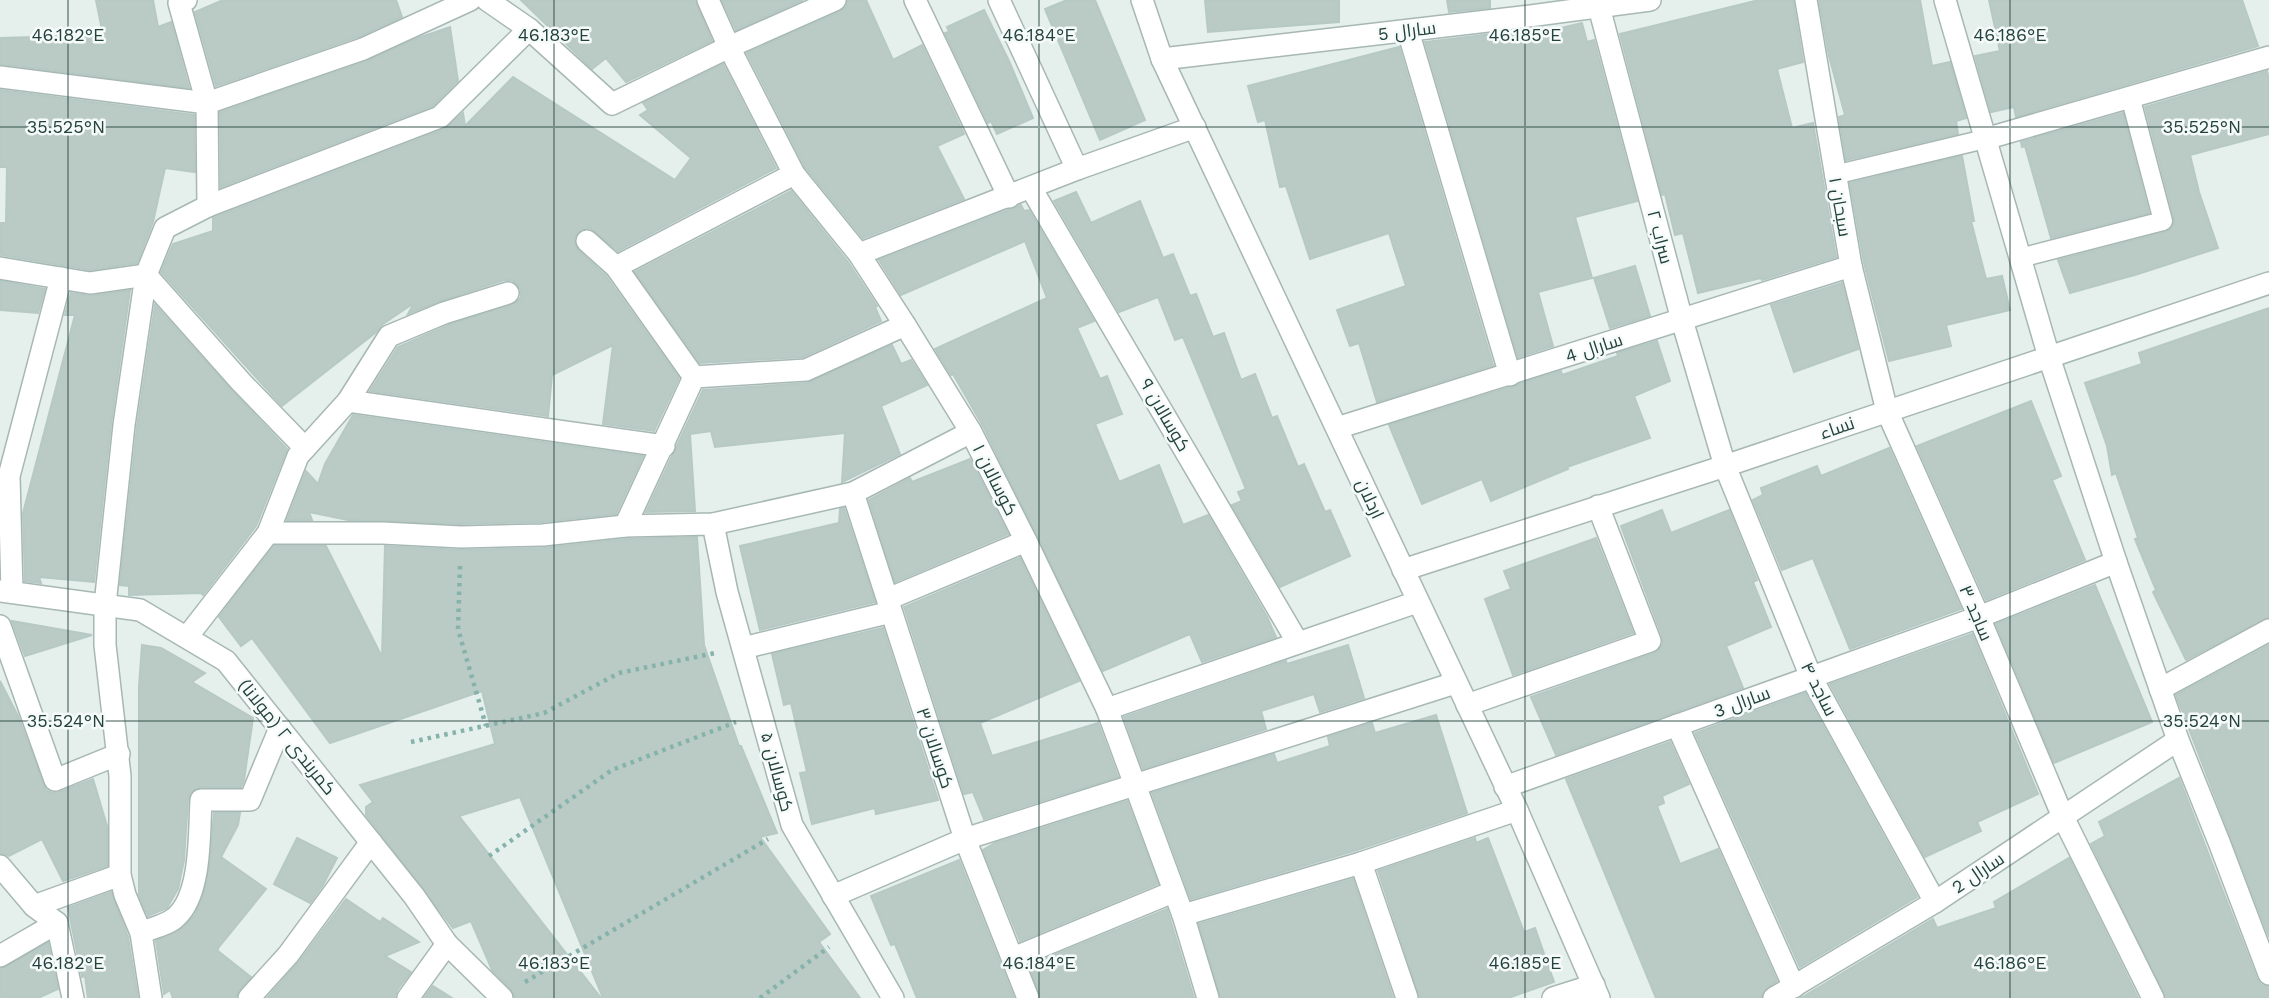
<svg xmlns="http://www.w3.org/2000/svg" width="2269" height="998" viewBox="0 0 2269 998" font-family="'Work Sans',Cairo,sans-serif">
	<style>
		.building { fill: #bacac5; stroke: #b7c9c4; stroke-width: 2 }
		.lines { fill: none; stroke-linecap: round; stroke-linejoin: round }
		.service-casing { stroke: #a7b8b4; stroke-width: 21 }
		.minor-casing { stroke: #a7b8b4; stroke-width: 24 }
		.tertiary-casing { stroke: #a7b8b4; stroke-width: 24 }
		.path { stroke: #85b3ab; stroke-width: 4.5; stroke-dasharray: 3.5 5; stroke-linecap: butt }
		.service { stroke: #fff; stroke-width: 18 }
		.minor { stroke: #fff; stroke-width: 21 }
		.tertiary { stroke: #fff; stroke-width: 21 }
		.ticks { fill: none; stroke: #23423e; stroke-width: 2; stroke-opacity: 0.45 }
		.labels { text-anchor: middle; stroke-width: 5; stroke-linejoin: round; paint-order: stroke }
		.street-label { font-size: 18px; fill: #23423e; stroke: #f6fbf9 }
		.ticks-label { font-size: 18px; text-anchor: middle; fill: #23423e; stroke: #f6fbf9; stroke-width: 5; stroke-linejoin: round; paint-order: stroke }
	</style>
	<rect width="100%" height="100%" fill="#e5efec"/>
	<g class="building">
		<polygon points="96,0 153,0 158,27 171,22 189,88 0,64 0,38 103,35"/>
		<polygon points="223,0 396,0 402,17 358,37 216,86 195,12"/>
		<polygon points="521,0 695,0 712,41 626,82 606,58 592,69"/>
		<polygon points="722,0 803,0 736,30"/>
		<polygon points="848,0 866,0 893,60 922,45 964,134 937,146 964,199 863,238 805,167 747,53 840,12 846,7"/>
		<polygon points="1067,0 1095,0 1145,120 1100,140 1045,9"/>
		<polygon points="1205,0 1339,0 1339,22 1208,32"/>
		<polygon points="1447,0 1490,0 1490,8 1449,12"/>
		<polygon points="1759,0 1793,0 1803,62 1777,69 1792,128 1813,123 1836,257 1762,280 1761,278 1698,293 1683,233 1675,235 1665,194 1662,195 1620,34"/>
		<polygon points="1819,0 1920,0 1932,66 1950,62 1966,118 1956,121 1958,134 1846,160 1839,117 1845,115 1829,56"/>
		<polygon points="1989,0 2242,0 2258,46 2016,117 2014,107 1991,112 1975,56 2000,51"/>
		<polygon points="984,10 1009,61 1033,118 997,134 991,121 988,123 945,33 949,32 947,27"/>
		<polygon points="1582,23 1587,42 1594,40 1637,201 1575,217 1592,278 1538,292 1553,346 1518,357 1425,42 1491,34 1492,36 1535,29 1536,34"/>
		<polygon points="450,27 458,81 433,106 221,187 220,112 367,61 418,38"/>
		<polygon points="1399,47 1493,365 1377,402 1359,343 1350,346 1337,310 1406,286 1389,233 1310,259 1286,186 1280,187 1265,120 1258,122 1248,86"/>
		<polygon points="723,64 776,168 618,251 590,228 578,232 574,239 578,250 606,276 679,378 654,431 603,424 613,345 552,375 548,416 370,391 398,347 449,325 517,302 521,297 521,290 517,284 512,280 504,280 440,301 408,314 414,303 383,324 375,333 282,406 161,272 173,244 213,231 213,218 445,129 463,113 465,126 513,77 675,180 691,158 640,115 648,110 643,103"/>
		<polygon points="2267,71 2269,79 2269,134 2190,155 2199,192 2218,248 2138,274 2070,293 2058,260 2166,232 2174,225 2174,218 2145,107"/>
		<polygon points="0,90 194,115 195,172 165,168 153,222 137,263 90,270 1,255 1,223 6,223 7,167 0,167"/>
		<polygon points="2123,113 2149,213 2051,238 2025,146 2022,147 2021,142"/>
		<polygon points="1962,156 1974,221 1971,221 1986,279 2002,276 2010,310 1946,325 1951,346 1889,361 1864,263 1850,183"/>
		<polygon points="791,191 848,262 877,306 875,307 881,321 803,357 700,363 635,272"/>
		<polygon points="1076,192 1091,223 1140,201 1163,258 1173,254 1190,296 1196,294 1213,337 1224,333 1241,380 1255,374 1272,418 1277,416 1298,467 1304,464 1325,512 1330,510 1350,556 1280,587 1232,505 1242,501 1238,492 1246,489 1183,337 1175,340 1158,297 1119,312 1054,201"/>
		<polygon points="1021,205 1024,211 1029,210 1094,321 1077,328 1100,379 1107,376 1122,414 1095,424 1119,482 1159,465 1183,525 1208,515 1267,617 1276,637 1202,662 1190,634 1103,671 983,426 953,374 951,375 935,349 1047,298 1025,241 901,295 879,260"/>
		<polygon points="1635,266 1650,316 1610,328 1594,278"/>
		<polygon points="1,281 45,289 38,313 1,310"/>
		<polygon points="1842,283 1858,349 1794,372 1771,305"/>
		<polygon points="130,290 111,424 94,582 39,577 41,583 25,581 23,513 75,315 65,315 71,293 91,296"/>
		<polygon points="155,305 232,391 287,449 256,526 203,595 201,593 129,595 129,586 120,585 137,427"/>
		<polygon points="2269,308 2269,617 2186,660 2153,592 2156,590 2135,539 2138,538 2116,473 2112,475 2107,446 2085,383 2142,364 2139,353"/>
		<polygon points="1657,341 1670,381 1634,396 1650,438 1567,467 1568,469 1491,501 1482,479 1422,504 1389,425 1561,371 1562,375 1618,356 1617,353"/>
		<polygon points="892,345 901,364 911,360 927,385 881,406 900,454 842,482 845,433 715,447 711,431 690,434 695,511 646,512 703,390 807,383"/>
		<polygon points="2031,401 2061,476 2052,480 2085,560 1986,600 1917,446"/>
		<polygon points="353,415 643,456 616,514 542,522 461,524 348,520 309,512 312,520 287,520 306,471 318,484 325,464"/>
		<polygon points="1889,448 1961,609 1850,649 1813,558 1782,570 1753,500 1763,495 1761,488 1817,466 1821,476"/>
		<polygon points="970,459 1008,534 895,582 869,500 910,478 912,482"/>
		<polygon points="844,508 875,602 760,630 740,546 839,523 840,509"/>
		<polygon points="1662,510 1671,533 1729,510 1757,580 1753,582 1771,627 1726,646 1743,688 1556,755 1531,697 1654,653 1663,644 1662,636 1621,526"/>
		<polygon points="697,537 704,645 739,746 741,746 777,833 760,837 830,934 819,942 860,998 603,998 520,797 459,816 601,998 515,998 511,989 492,970 471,921 453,928 366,815 366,807 373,802 360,785 495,744 482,691 330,743 252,638 241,646 219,617 274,546 326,546 382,657 385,546 461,550 543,548 626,539"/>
		<polygon points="1596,538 1633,633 1513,675 1485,599 1511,589 1504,571"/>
		<polygon points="1020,558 1079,681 980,723 992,756 1098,723 1118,777 984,819 973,792 964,794 904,607"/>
		<polygon points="2095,585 2152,722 2054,763 1996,624"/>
		<polygon points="12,621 92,635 25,656"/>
		<polygon points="883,628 938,800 876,814 875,808 812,824 800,773 807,772 791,703 784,705 772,654"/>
		<polygon points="1972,634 2038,794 1977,822 1981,831 1925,857 1830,684"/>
		<polygon points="142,645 161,648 205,673 192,682 253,718 244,780 241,787 201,787 190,793 188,799 184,860 178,889 167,908 148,916 139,895 139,686"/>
		<polygon points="1348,645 1364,698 1320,712 1314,694 1261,711 1266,729 1143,769 1124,717 1286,661 1287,664"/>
		<polygon points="2269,645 2269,937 2176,695"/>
		<polygon points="0,681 18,716 46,790 52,793 59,792 93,779 107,826 107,866 63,881 42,839 9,856 0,853"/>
		<polygon points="1805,693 1917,897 1800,967 1695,733"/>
		<polygon points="1436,715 1467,813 1357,850 1191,899 1152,793 1274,754 1277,763 1330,746 1328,737 1372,723 1375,733"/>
		<polygon points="1670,742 1689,784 1662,796 1664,803 1657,806 1680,864 1718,849 1777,981 1763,991 1761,998 1656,998 1566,779"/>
		<polygon points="2179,778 2257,979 2261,985 2269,987 2269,998 2166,998 2091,844 2105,836 2099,822"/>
		<polygon points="1127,801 1158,884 1020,941 983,850 995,843"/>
		<polygon points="214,813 240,813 238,825 221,857 266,889 218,948 218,951 251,977 239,990 236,998 173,998 170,990 164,994 156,941 184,927 195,915 202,899 210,864"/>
		<polygon points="297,838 337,858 323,885 310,903 274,884"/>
		<polygon points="1475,838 1476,843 1488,838 1524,932 1535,928 1554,982 1508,998 1420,998 1378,871"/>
		<polygon points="2069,858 2138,998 1801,998 1933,919 1937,928 1996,908 1994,902"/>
		<polygon points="959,860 1014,998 917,998 895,944 891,945 871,896"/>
		<polygon points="1353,879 1393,998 1221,998 1199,924"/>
		<polygon points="111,892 128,937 138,998 88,998 85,976 82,977 68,908"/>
		<polygon points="346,899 380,922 383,918 419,942 385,956 411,972 397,990 395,998 267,998 298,963"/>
		<polygon points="1167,909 1194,998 1041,998 1029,965"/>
		<polygon points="48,943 58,989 38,998 0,998 0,969"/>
		<polygon points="433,986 452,998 424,998"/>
	</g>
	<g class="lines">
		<defs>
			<g id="service">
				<polyline points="1834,175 1985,139"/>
				<polyline points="2020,258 2163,221 2130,96"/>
			</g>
			<g id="minor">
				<polyline points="186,0 179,3 207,103 208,206"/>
				<polyline points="487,0 529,29 612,104 729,47 835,0"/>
				<polyline points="708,0 729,47 794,174 859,254 905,325 971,432 1026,541 1107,709 1183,915 1208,998"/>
				<polyline points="915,0 1009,197"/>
				<polyline points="999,0 1077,169"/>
				<polyline points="1806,0 1851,266 1887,411 1979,617 2063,817 2153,998"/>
				<polyline points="1945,0 2049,357 2116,562 2178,740 2219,842 2269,974"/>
				<polyline points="1599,7 1682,320 1725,466 1811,677 1935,902"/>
				<polyline points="1408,31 1510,375"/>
				<polyline points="1162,59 1522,17 1650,0"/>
				<polyline points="0,77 207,103 363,49 470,0"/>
				<polyline points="1985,139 2269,57"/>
				<polyline points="1031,188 1298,643"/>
				<polyline points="587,241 616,267 694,377"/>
				<polyline points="859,254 1077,169 1195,127"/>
				<polyline points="616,267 794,174"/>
				<polyline points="0,268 90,283 146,275 165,228 208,206 440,117 529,29"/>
				<polyline points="146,275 241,382 305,448"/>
				<polyline points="348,401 664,446"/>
				<polyline points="1337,428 1851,266"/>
				<polyline points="853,493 965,839 1028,998"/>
				<polyline points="713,524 727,592 792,825 893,998"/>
				<polyline points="625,526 694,377 806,370 905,325"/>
				<polyline points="268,533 383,533 461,537 543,535 625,526 713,524 853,493 971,432"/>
				<polyline points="1403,570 1725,466 2269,283"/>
				<polyline points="12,592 9,476 61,278"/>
				<polyline points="888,599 1026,541"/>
				<polyline points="0,626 55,780 119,754"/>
				<polyline points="187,637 268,533 298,456 348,401 389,336 444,313 508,293"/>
				<polyline points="743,648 891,612"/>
				<polyline points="2160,689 2269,630"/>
				<polyline points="1467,705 1650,641 1598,506"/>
				<polyline points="1107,709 1417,602"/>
				<polyline points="1677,725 1794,987"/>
				<polyline points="1505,787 1979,617 2116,562"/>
				<polyline points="1361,863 1407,998"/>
				<polyline points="0,866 34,906 57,923 73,998"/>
				<polyline points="833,896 965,839 1455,683"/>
				<polyline points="34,906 120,875"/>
				<polyline points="1183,915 1361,863 1517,810"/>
				<polyline points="141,933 125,895 120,875 120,776 105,645 105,605 124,425 146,275"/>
				<polyline points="0,956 57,923"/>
				<polyline points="1013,958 1173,892"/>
				<path d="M151,998l-10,-65c10,-5 27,-8 35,-16 26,-23 23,-85 25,-117h49l30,-72"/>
				<polyline points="249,998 288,955 371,842"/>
				<polyline points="408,998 447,944"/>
				<polyline points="1553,998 1594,985"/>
				<polyline points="1774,998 1935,902 2178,740"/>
			</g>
			<g id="tertiary">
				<polyline points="1142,0 1162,59 1517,810 1599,998"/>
				<polyline points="0,591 140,610 226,661 414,896 447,944 502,998"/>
			</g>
		</defs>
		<use href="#service" class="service-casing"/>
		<use href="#minor" class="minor-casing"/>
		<use href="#tertiary" class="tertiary-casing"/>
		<g class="path">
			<polyline points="460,566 458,629 486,726"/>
			<polyline points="411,742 544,713 619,673 715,653"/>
			<polyline points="489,856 612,770 736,722"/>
			<polyline points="525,982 768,839"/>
			<polyline points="760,998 829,947"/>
		</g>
		<use href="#service" class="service"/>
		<use href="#minor" class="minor"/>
		<use href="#tertiary" class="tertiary"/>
	</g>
	<path class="ticks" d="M68,0v998M554,0v998M1039,0v998M1525,0v998M2010,0v998M0,127h2269M0,721h2269"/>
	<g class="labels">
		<g class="street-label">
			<text transform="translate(1407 31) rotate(-7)" y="6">سارال 5</text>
			<text transform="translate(1840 207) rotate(80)" y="6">سبحان ۱</text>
			<text transform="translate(1660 237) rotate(75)" y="6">سراب ۲</text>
			<text transform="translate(1594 348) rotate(-18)" y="6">سارال 4</text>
			<text transform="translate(1165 415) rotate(60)" y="6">کوسالان ۹</text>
			<text transform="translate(1837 428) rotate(-19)" y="6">نساء</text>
			<text transform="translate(995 480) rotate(63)" y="6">کوسالان ۱</text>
			<text transform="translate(1370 499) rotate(65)" y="6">اردلان</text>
			<text transform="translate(1976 613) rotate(67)" y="6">ساجد ۳</text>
			<text transform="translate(1819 689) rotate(63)" y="6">ساجد ۴</text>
			<text transform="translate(1742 702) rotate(-20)" y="6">سارال 3</text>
			<text transform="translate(287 737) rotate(51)" y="6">کمربندی ۲ (مولانا)</text>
			<text transform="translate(935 748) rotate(72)" y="6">کوسالان ۳</text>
			<text transform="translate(777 772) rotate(75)" y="6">کوسالان ۵</text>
			<text transform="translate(1978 873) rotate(-34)" y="6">سارال 2</text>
		</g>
	</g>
	<g class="ticks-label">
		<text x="68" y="41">46.182°E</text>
		<text x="554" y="41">46.183°E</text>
		<text x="1039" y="41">46.184°E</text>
		<text x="1525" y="41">46.185°E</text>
		<text x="2010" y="41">46.186°E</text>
		<text x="66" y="133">35.525°N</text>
		<text x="2202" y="133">35.525°N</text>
		<text x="66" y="727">35.524°N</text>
		<text x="2202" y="727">35.524°N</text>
		<text x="68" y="969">46.182°E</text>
		<text x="554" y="969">46.183°E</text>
		<text x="1039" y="969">46.184°E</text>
		<text x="1525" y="969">46.185°E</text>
		<text x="2010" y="969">46.186°E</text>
	</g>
</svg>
